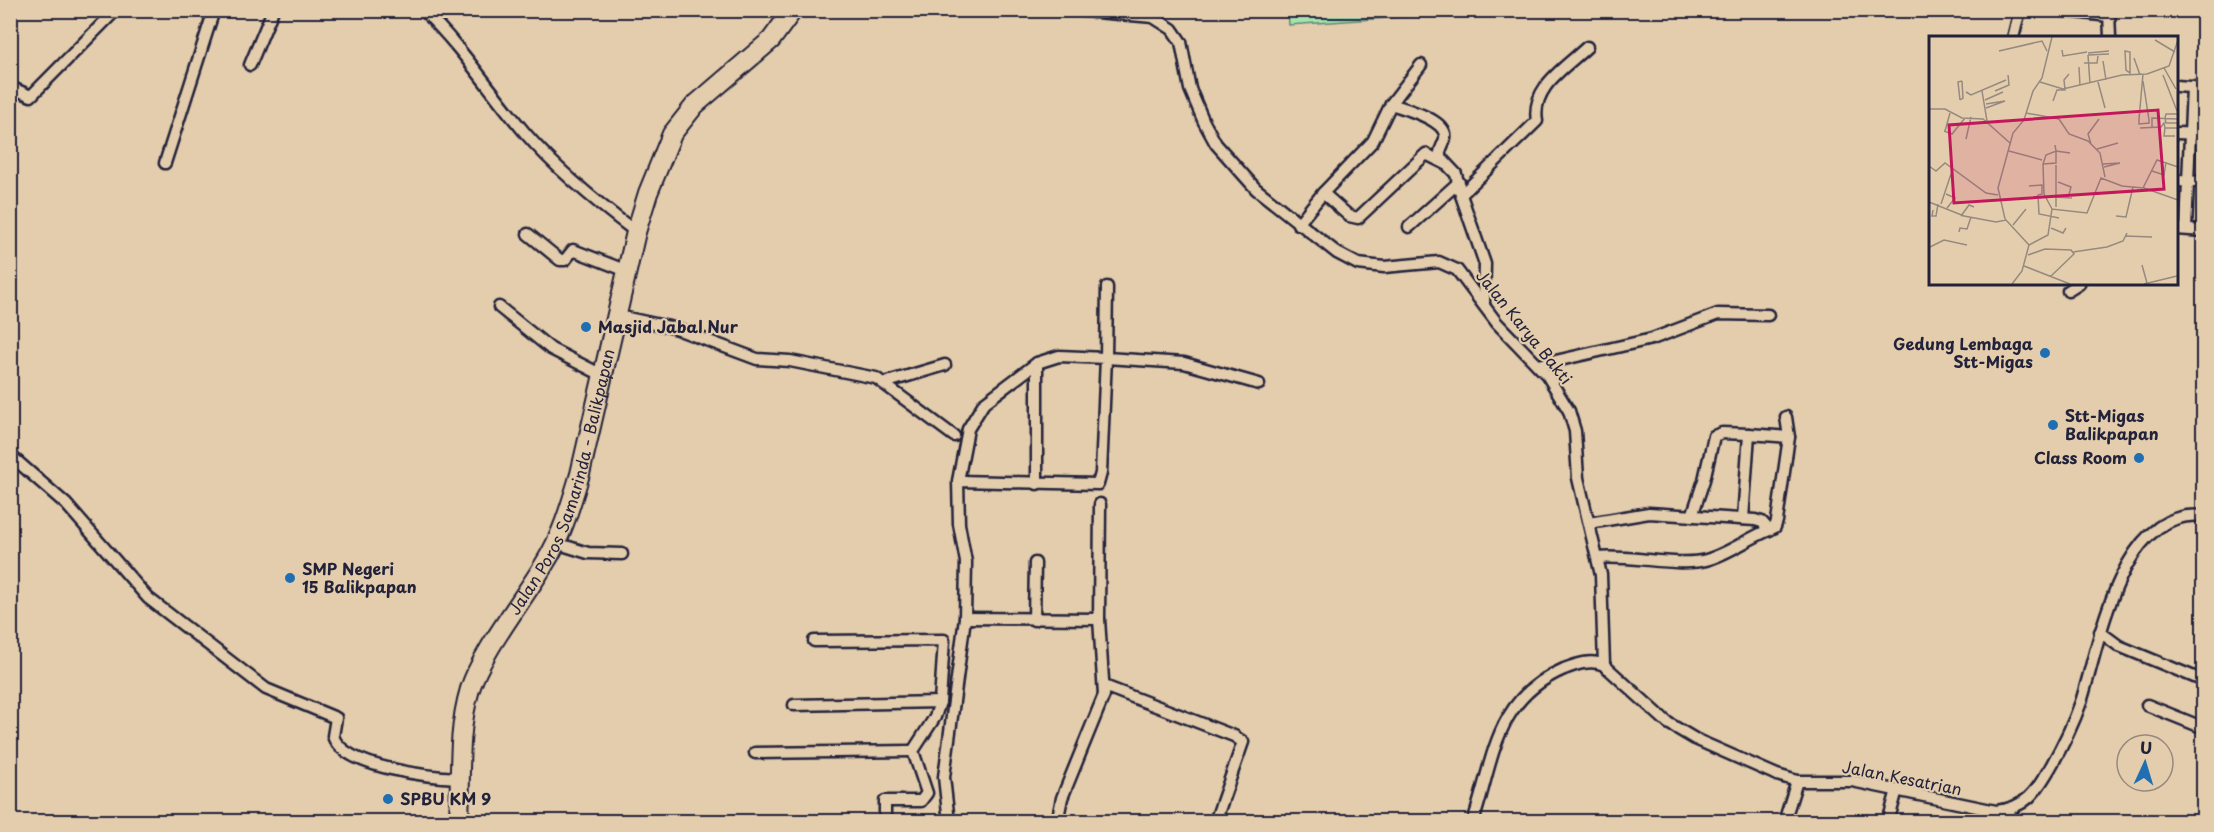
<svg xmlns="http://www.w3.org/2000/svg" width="2214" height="832" viewBox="0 0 2214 832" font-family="'Playpen Sans',sans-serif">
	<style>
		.green { fill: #a3e4ae; stroke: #628374; stroke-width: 1.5 }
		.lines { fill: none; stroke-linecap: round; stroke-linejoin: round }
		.street-casing { stroke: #22223b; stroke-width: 15 }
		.highway-casing { stroke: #22223b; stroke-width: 22 }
		.street { stroke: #e4cdad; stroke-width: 10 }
		.highway { stroke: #e4cdad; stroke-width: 18 }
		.poi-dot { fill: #1f6fb2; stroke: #e4cdad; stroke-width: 2 }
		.labels { text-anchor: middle; stroke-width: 4.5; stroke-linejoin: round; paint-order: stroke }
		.poi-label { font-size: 16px; font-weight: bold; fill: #22223b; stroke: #e4cdad; text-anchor: start }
		.street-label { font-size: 16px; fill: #22223b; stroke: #e4cdad }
		.inset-road { fill: none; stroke: #96897f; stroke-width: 1.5 }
		.view { fill: #c2185b; fill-opacity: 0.15; stroke: #c2185b; stroke-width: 3 }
		.inset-edge { fill: none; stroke: #22223b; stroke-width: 3 }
	</style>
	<rect width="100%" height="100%" fill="#e4cdad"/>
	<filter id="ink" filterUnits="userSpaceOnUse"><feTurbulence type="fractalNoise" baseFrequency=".0167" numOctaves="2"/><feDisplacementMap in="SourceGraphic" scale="12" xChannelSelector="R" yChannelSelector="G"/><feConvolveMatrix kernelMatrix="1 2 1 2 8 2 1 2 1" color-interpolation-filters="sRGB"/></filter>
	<g filter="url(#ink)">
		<polygon class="green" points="1443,11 1443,14 1289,25 1288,11"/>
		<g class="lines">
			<defs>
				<g id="street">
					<path d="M423,10c39,37 68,83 103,124 32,37 70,68 110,98"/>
					<polyline points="1073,10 1153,17 1172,29 1181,42 1190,89 1204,122 1216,144 1256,189 1337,253 1358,264 1384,267 1439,262 1457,270 1497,323 1547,375 1569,411 1575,431 1578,478 1601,575 1604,665"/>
					<polyline points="2057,10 2109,16"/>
					<polyline points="2109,11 2110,38"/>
					<polyline points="2013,38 2020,10"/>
					<polyline points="250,65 273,10"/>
					<path d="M1421,65l-30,39c14,5 50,14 54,30 2,8 -7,14 -5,23l16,17 5,21"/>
					<polyline points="2176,86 2204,88"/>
					<polyline points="10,87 31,96 116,10"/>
					<polyline points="2176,133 2204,134"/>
					<polyline points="165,163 214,10"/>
					<polyline points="2176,181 2204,182"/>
					<polyline points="1323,193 1373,141 1391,104"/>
					<polyline points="1298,224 1323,193 1349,216 1358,218 1426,154 1444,163"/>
					<polyline points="1409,227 1459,182"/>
					<polyline points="2176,229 2204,231"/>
					<polyline points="2186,229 2192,87"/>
					<polyline points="528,234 560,260 565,260 573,250 627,271"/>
					<polyline points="1107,287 1106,358 1184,363 1259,384"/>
					<polyline points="2068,291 2079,284"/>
					<path d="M1484,304l1,-40 -24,-69 76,-74c-6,-34 28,-53 50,-74"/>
					<polyline points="499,307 551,349 602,375"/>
					<polyline points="618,316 674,328 757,359 790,361 876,378 954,436"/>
					<polyline points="1037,363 1037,484"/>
					<polyline points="1538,365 1652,339 1718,314 1768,315"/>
					<polyline points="884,383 945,365"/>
					<path d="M10,455l56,49 82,94 118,91 70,29 -3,18c10,32 99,41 127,42"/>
					<polyline points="1692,516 1704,480 1714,436 1722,433 1749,434"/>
					<polyline points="1743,519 1749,434 1789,437"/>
					<path d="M1589,523l60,-10 106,7 7,2 7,8c-22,9 -41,24 -63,30 -27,7 -75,-5 -108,-2"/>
					<polyline points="1769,530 1775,527 1777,521 1789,437 1786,417"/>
					<polyline points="556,543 588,553 622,554"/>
					<polyline points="965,618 1099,619"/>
					<polyline points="1034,620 1035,563"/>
					<polyline points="2100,632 2119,646 2204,681"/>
					<polyline points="814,641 944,640 940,702"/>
					<polyline points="1104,686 1234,736 1243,742 1215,822"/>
					<polyline points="794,705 940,702 935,717 913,751 927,793 921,801 885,801 885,822"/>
					<polyline points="2147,705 2204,728"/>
					<polyline points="755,753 913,751"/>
					<polyline points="2003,810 2018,822"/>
					<polyline points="949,822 944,777 965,618 966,562 959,524 958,481 968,429 984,403 1037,363 1059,356 1106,358 1101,473 1098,484 958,481"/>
					<polyline points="1057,822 1062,798 1104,695 1099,619 1100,504"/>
					<path d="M1473,822c21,-63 21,-123 91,-153 13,-5 27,-10 40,-4l64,58 27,16 82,36 20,6h55l144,30c30,-3 40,-19 54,-43 12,-21 23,-43 31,-66 19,-59 39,-196 123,-186"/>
					<polyline points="1784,822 1797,781"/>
					<polyline points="1888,822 1897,790"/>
				</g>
				<g id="highway">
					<path id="s1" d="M459,822c2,-45 -2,-90 11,-133 12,-38 54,-90 75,-126 17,-27 26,-59 35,-89l56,-242 12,-39 24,-59 23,-29 76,-65 22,-30"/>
				</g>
			</defs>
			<use href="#street" class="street-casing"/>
			<use href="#highway" class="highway-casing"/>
			<use href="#street" class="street"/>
			<use href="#highway" class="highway"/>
		</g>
	</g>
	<g class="poi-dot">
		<circle cx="586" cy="327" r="6"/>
		<circle cx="2045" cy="353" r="6"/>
		<circle cx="2053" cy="425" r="6"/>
		<circle cx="2139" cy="458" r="6"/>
		<circle cx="290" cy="578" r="6"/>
		<circle cx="388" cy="799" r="6"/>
	</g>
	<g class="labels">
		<g class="poi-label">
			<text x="598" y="333">Masjid Jabal Nur</text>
			<text x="2033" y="350" text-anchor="end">Gedung Lembaga<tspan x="2033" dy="18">Stt-Migas</tspan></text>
			<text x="2065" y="422">Stt-Migas<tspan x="2065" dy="18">Balikpapan</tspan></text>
			<text x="2127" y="464" text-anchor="end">Class Room</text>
			<text x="302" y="575">SMP Negeri<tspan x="302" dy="18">15 Balikpapan</tspan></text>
			<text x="400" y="805">SPBU KM 9</text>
		</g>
		<g class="street-label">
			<text transform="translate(1524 327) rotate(51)" y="6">Jalan Karya Bakti</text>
			<text dy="6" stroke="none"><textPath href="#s1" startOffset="363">Jalan Poros Samarinda - Balikpapan</textPath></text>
			<text transform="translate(1902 778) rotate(11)" y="6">Jalan Kesatrian</text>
		</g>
	</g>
	<g transform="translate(1929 36)">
		<rect width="249" height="249" fill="#e4cdad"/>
		<path class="inset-road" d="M226,4l20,12M133,14l1,6 24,-4M70,15l43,-10 5,10M196,15l5,1v21l-4,-3zM159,17l21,-2M159,19l2,29M159,19l21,-1M205,22l6,17M174,25l3,19M155,27h13l1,-7M150,31l1,19M235,32l12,21M234,39l14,36M214,45l6,39M111,46l23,7 59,-14 25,-1 22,-8 9,-26M169,46l7,26M53,55l5,30M66,55l14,-6 -1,-10M37,56l5,3 35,-15M31,64l-2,-18 4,-1M31,64l3,-2 -1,-17M56,64l18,-8M124,65l4,-11h8l-1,-10 5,-6M57,68l19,-3M57,72l19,-7M0,73h16l17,9 21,1 27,24M97,77l33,6 10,15 19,7 12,12 5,24M249,78h-12l-1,4 1,5h12M210,83l4,-45M210,83v5l10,-1v-3M211,92l21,-1 3,-4 1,5h13M223,92v-10l26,1M236,92l-1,8h11M15,95l8,3 13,-16M16,95l5,-18M37,103l5,-22M162,108l-3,-10 11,-15M126,109l1,6 14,2M168,113l21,-6M80,115l33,9M114,128l13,-1v-12l-10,4 -3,9 1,30 8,15M174,128l17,-1 -16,4M127,129v42M0,130l7,5 9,-8 41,30 12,2M223,135l12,4 2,-13M129,146l13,5 -3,11M100,150l13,-1v9l-4,1 1,19 20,4M215,152l34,12M17,158l9,4 -8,10M125,161l18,1M0,166l35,14 32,6 10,-2M12,168l10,-30M4,174l-1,6h4l2,-12M32,180l8,-11 5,2M187,180l10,1 7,-30M84,189l13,-16M122,192l12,5 3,-5M30,196l1,-4 7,1 4,-12M196,200l27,1M100,209l19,-10 4,-26 35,4 14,-35 21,8 21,2 14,-28 21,7M1,211l14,-7 23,5M144,216l34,-5 16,-6 4,-8M99,219l17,-6 26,1 3,4 -24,23M213,229l5,18M95,230l46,18M83,248l10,-13 7,-26 -24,-26 -7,-31 15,-55 11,-13 9,-29 9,-13 10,-41M215,248l33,-8"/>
		<path class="view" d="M229,74l6,79 -210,14 -5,-78z"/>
		<rect width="249" height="249" class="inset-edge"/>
	</g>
	<rect width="2214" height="832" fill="none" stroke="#e4cdad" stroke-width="36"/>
	<rect x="18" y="18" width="2178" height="796" fill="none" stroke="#22223b" stroke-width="2" filter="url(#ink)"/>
	<g transform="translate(2145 763) rotate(4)"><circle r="28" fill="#e4cdad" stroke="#96897f" stroke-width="1.5"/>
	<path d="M0-4.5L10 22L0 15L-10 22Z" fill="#1f6fb2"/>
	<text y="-9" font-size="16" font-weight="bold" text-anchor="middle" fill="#22223b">U</text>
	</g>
</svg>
